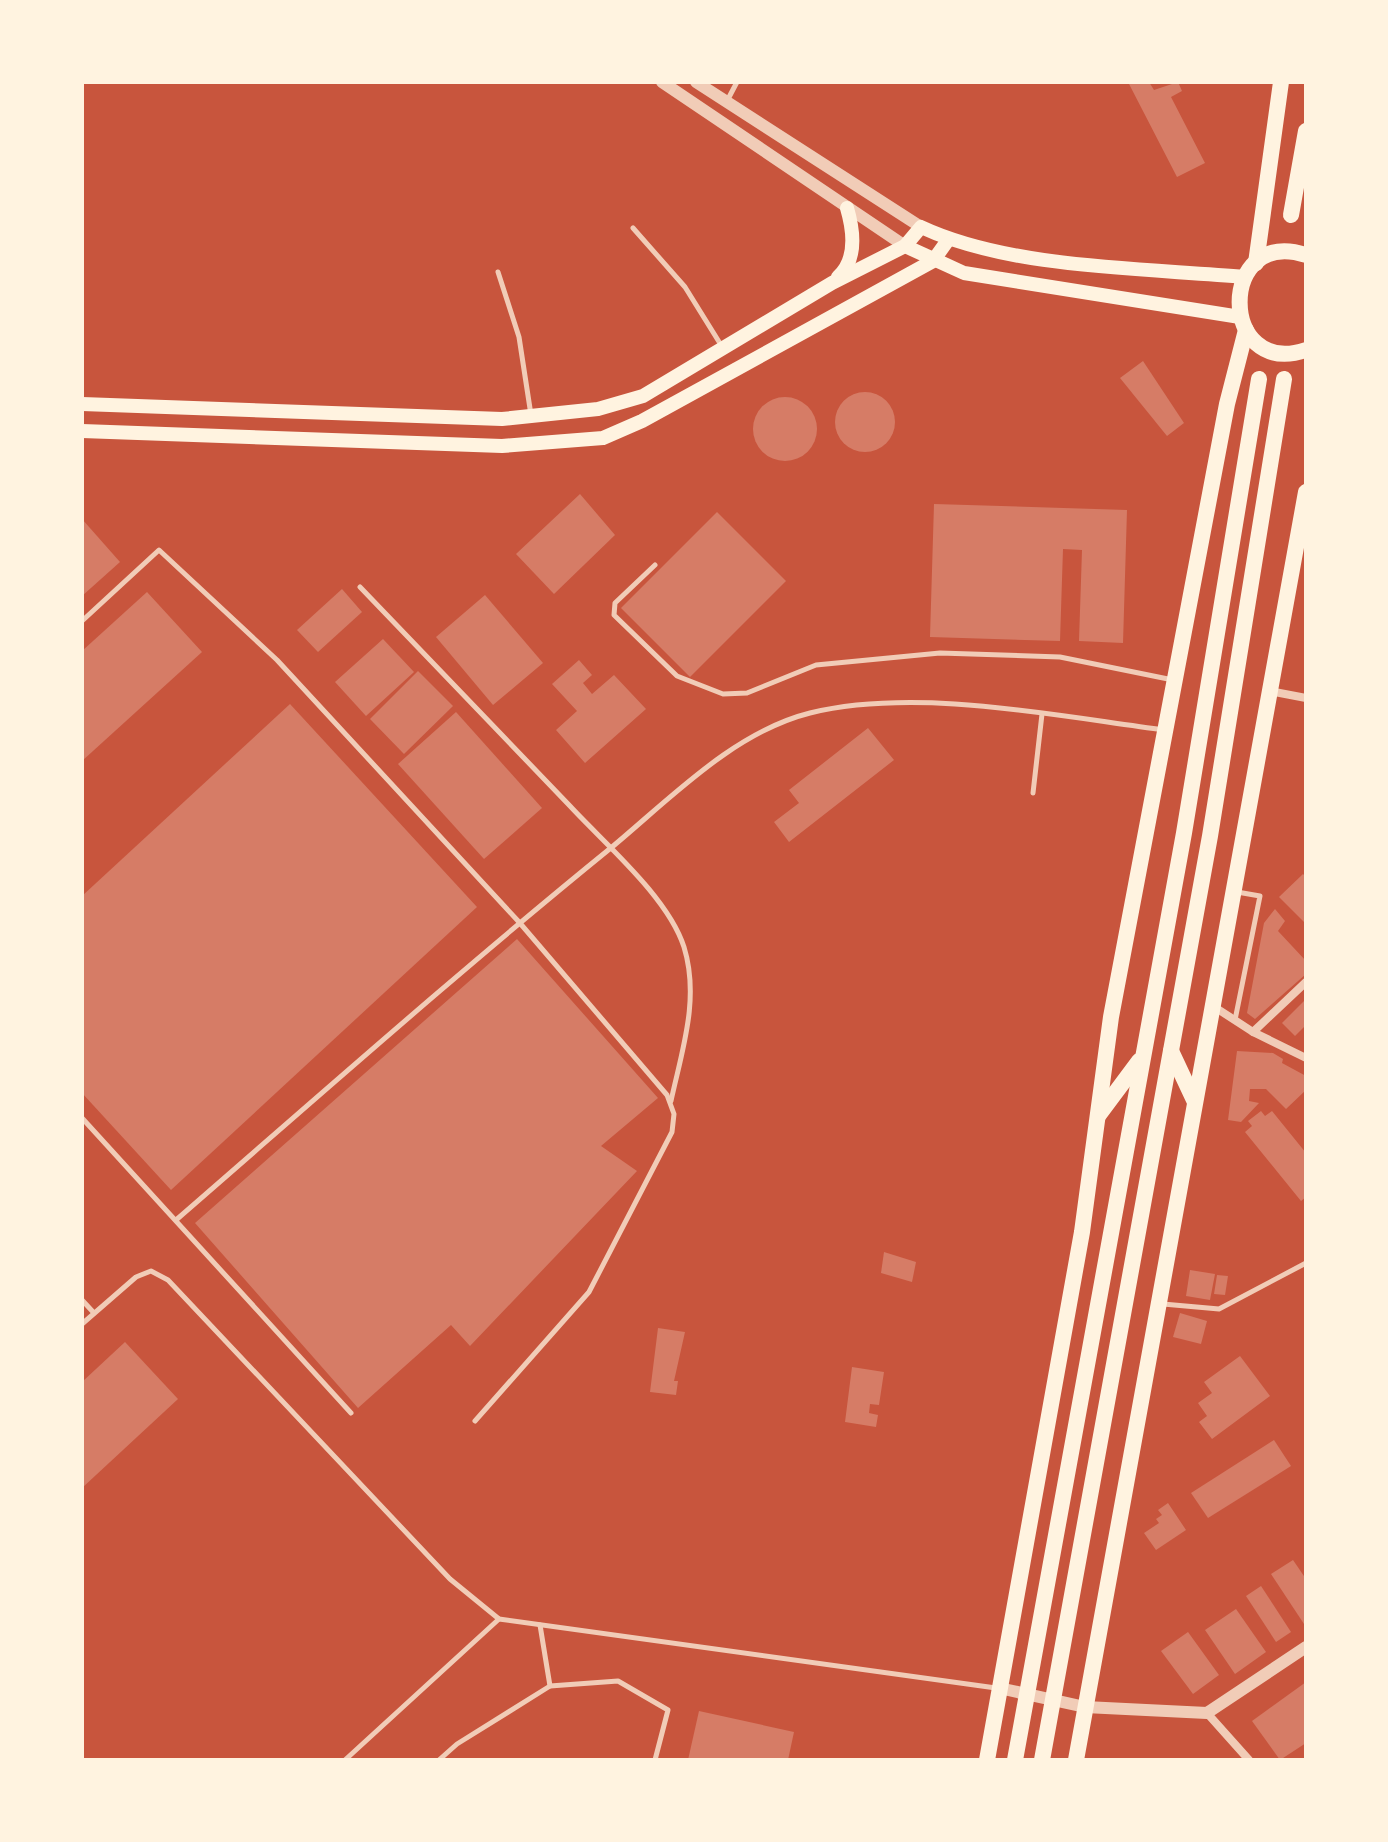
<svg xmlns="http://www.w3.org/2000/svg" width="1388" height="1842" viewBox="0 0 1388 1842" font-family="'Roboto Serif',serif">
	<style>
		.building { fill: #d67c66 }
		.lines { fill: none; stroke-linecap: round; stroke-linejoin: round }
		.service { stroke: #f1ccb7; stroke-width: 5 }
		.minor { stroke: #f1ccb7; stroke-width: 8 }
		.tertiary { stroke: #f1ccb7; stroke-width: 12 }
		.secondary { stroke: #fff3e0; stroke-width: 14 }
		.primary { stroke: #fff3e0; stroke-width: 16 }
		.trunk { stroke: #fff3e0; stroke-width: 16 }
	</style>
	<rect width="100%" height="100%" fill="#c8553d"/>
	<g class="building">
		<polygon points="1128,82 1149,82 1154,90 1178,82 1182,91 1171,97 1205,163 1177,177"/>
		<polygon points="1143,361 1184,423 1167,436 1120,378"/>
		<circle cx="865" cy="422" r="30"/>
		<circle cx="785" cy="429" r="32"/>
		<polygon points="580,494 615,535 554,594 516,554"/>
		<polygon points="934,504 1127,510 1123,643 1079,641 1082,550 1063,549 1060,641 930,637"/>
		<polygon points="717,512 786,581 690,677 621,608"/>
		<polygon points="82,519 120,562 82,596"/>
		<polygon points="342,589 362,612 318,652 297,630"/>
		<polygon points="147,592 202,652 82,761 82,651"/>
		<polygon points="485,595 543,663 493,705 436,637"/>
		<polygon points="383,639 414,672 366,716 335,682"/>
		<polygon points="579,660 592,675 583,683 592,694 614,675 646,709 585,763 556,730 577,711 552,684"/>
		<polygon points="418,671 453,706 404,754 370,719"/>
		<polygon points="290,704 477,907 171,1190 82,1093 82,896"/>
		<polygon points="456,712 542,808 484,859 398,764"/>
		<polygon points="868,728 894,760 789,842 774,822 799,803 789,790"/>
		<polygon points="1303,874 1306,877 1306,924 1279,897"/>
		<polygon points="1275,909 1285,921 1278,931 1306,961 1306,974 1255,1019 1247,1013 1264,923"/>
		<polygon points="517,939 658,1098 601,1146 637,1171 470,1346 451,1325 358,1408 195,1223"/>
		<polygon points="1306,999 1306,1025 1295,1036 1282,1023"/>
		<polygon points="1237,1051 1273,1053 1283,1059 1282,1063 1306,1076 1306,1090 1286,1109 1266,1089 1250,1089 1249,1101 1259,1103 1241,1122 1228,1120"/>
		<polygon points="1261,1111 1265,1116 1272,1111 1306,1153 1306,1197 1301,1201 1245,1132 1252,1126 1248,1121"/>
		<polygon points="884,1252 916,1262 912,1282 881,1273"/>
		<polygon points="1190,1270 1215,1274 1210,1300 1186,1296"/>
		<polygon points="1217,1275 1228,1276 1225,1295 1214,1294"/>
		<polygon points="1180,1313 1207,1321 1201,1344 1173,1337"/>
		<polygon points="658,1328 685,1332 674,1381 678,1381 676,1395 650,1392"/>
		<polygon points="125,1342 178,1399 82,1488 82,1382"/>
		<polygon points="1240,1356 1270,1396 1212,1439 1199,1422 1207,1416 1198,1403 1212,1393 1204,1382"/>
		<polygon points="852,1367 884,1372 879,1405 870,1404 869,1413 878,1415 876,1427 845,1422"/>
		<polygon points="1274,1440 1291,1466 1208,1518 1191,1493"/>
		<polygon points="1168,1503 1186,1530 1156,1550 1144,1533 1159,1523 1156,1519 1162,1515 1158,1510"/>
		<polygon points="1293,1560 1306,1579 1304,1624 1271,1574"/>
		<polygon points="1261,1586 1291,1632 1276,1642 1246,1596"/>
		<polygon points="1236,1609 1266,1652 1235,1674 1205,1630"/>
		<polygon points="1188,1632 1219,1675 1193,1694 1161,1651"/>
		<polygon points="1306,1682 1306,1743 1280,1760 1252,1721"/>
		<polygon points="699,1711 794,1732 788,1760 688,1760"/>
	</g>
	<g class="lines">
		<g class="service">
			<polyline points="727,101 737,82"/>
			<polyline points="633,228 685,287 721,345"/>
			<polyline points="498,272 519,337 531,415"/>
			<polyline points="655,565 615,603 614,615 677,676 723,694 747,693 816,665 940,653 1060,657 1173,680"/>
			<path d="M360,587c70,73 140,146 210,219 35,38 98,91 114,141 16,52 -2,103 -13,154"/>
			<polyline points="82,621 159,550 277,660 519,922 667,1095 674,1114 672,1132 589,1292 475,1421"/>
			<polyline points="1033,793 1042,714"/>
			<polyline points="1235,1020 1260,896 1237,892"/>
			<polyline points="82,1118 351,1413"/>
			<path d="M176,1220c144,-125 287,-252 436,-373 59,-49 122,-115 198,-134 107,-26 246,3 354,17"/>
			<polyline points="82,1300 94,1313"/>
			<polyline points="1163,1304 1219,1309 1306,1263"/>
			<polyline points="82,1324 136,1277 151,1271 168,1280 450,1579 499,1619 996,1688"/>
			<polyline points="540,1625 550,1686"/>
			<polyline points="345,1760 499,1619"/>
			<polyline points="439,1760 457,1744 550,1686 618,1681 668,1710 655,1760"/>
		</g>
		<g class="minor">
			<polyline points="1269,691 1306,698"/>
			<polyline points="1213,1006 1253,1032 1306,1058"/>
			<polyline points="1253,1032 1306,982"/>
			<polyline points="1207,1713 1249,1760"/>
		</g>
		<g class="tertiary">
			<polyline points="662,82 905,246"/>
			<polyline points="696,82 921,227"/>
			<polyline points="999,1688 1085,1707 1207,1713 1306,1647"/>
		</g>
		<g class="secondary">
			<polyline points="905,246 964,273 1240,317"/>
			<path d="M838,277c19,-17 16,-45 9,-69"/>
			<path d="M82,404l420,15 96,-10 45,-13 189,-113 73,-37 16,-19c90,42 224,41 324,50"/>
			<polyline points="82,431 502,446 603,438 642,421 933,261 948,240"/>
		</g>
		<g class="primary">
			<path d="M1306,255c-89,-29 -88,124 0,95"/>
			<polyline points="1256,263 1281,82"/>
			<polyline points="987,1760 1082,1232 1111,1017 1227,404 1246,330"/>
			<polyline points="1076,1760 1306,492"/>
		</g>
		<g class="trunk">
			<polyline points="1291,215 1306,131"/>
			<polyline points="1171,1051 1194,1100"/>
			<polyline points="1098,1116 1139,1061"/>
			<polyline points="1015,1760 1184,833 1259,379"/>
			<polyline points="1042,1760 1210,836 1284,379"/>
		</g>
	</g>
	<rect width="1388" height="1842" fill="none" stroke="#fff3e0" stroke-width="168"/>
</svg>
